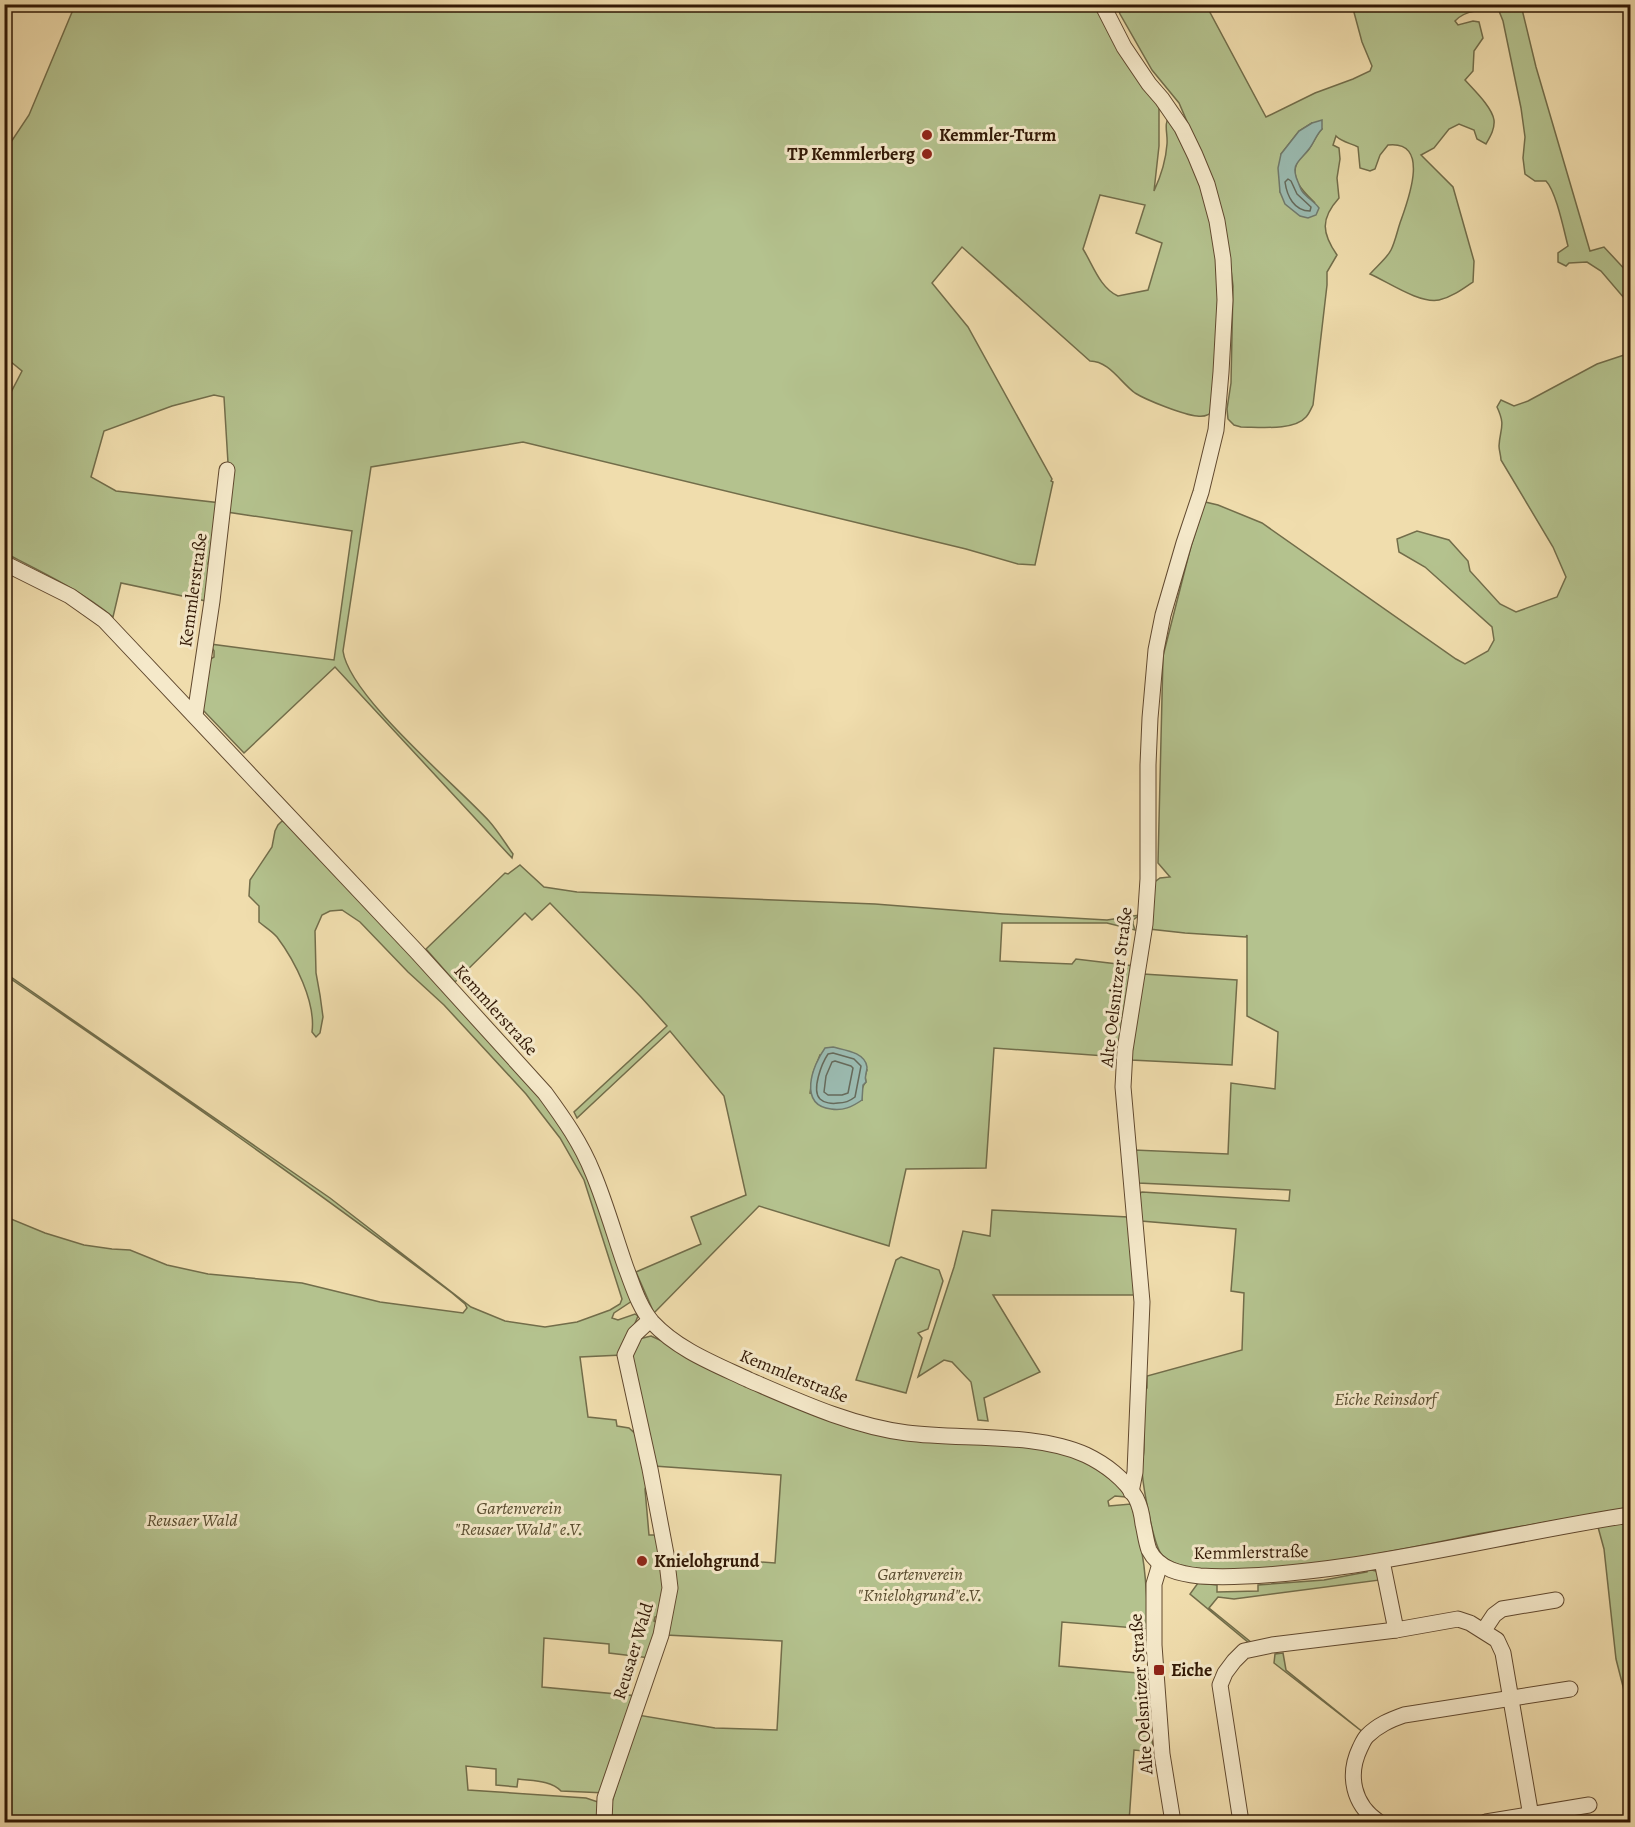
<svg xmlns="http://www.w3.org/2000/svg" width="1635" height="1827" viewBox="0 0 1635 1827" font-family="Alegreya,serif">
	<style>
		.green { fill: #b4c28e; stroke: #726d4a; stroke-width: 1.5; fill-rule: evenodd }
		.water { fill: #9bbbb1; stroke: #717a6c; stroke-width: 1.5 }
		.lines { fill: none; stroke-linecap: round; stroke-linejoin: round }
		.shore { stroke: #666a5b; stroke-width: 1.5 }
		.minor-casing { stroke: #61492f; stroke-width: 17 }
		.minor { stroke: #f5e9ca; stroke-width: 15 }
		.poi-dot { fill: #8f2418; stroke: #f5e9ca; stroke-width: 2 }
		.labels { text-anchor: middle; stroke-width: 6; stroke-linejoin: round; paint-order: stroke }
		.poi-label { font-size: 18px; font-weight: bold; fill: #311805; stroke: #f5e9ca; text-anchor: start }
		.street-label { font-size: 18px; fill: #311805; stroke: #f5e9ca }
		.park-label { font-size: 18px; font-style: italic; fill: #584b2e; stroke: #f5e9ca }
	</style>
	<rect width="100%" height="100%" fill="#f0ddad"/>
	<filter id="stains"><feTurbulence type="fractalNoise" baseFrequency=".00333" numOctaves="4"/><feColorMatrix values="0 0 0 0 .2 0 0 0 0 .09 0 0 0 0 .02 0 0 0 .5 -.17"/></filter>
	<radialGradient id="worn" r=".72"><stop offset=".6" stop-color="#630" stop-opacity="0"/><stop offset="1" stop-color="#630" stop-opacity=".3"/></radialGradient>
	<g class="green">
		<path d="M636,4l3,3 6,-3 449,1 24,44 41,54v43l-5,45c6,-13 12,-32 13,-47 1,-11 -4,-20 3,-29l29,55 20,90 -5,150c-4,5 -10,7 -17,6 -13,-1 -51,-16 -62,-23 -14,-10 -26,-32 -45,-32l-128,-114 -30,36 36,44 84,152 -1,2 2,1 -18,83 -17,-1 -52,-15 -443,-107 -152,25 -28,184c6,45 112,133 146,170 9,10 16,22 24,33l-1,4 -177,-191 -91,86 -42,-44 5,-48 7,-4v-6l-4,-7 124,16 18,-129 -125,-19 1,-49 -4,-66 -10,-2 -42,11 -68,25 -13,46 25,14 105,12 -13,61 3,4 -5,33 -85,-18 -8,34c-33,-27 -71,-45 -108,-64v-149l17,-33 -17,-14v-206l24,-36 46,-110zM1100,195l45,10 -9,28 26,10 -14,47 -30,6c-18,-8 -25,-31 -35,-47z"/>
		<path d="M1117,5h89l60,112 49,-24 38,-14 17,-8 2,-5 -10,-24 -10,-37h169l15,62 54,184 14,-4 26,28v30l-29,-34 -14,-9 -18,1 -3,3 -8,-4v-9l10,-7c-4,-15 -12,-55 -22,-65h-11l-10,-7 -2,-16 2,-21 -4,-29 -18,-87 -4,-10c-16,-1 -33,-2 -44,10l3,4 15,-4 6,1 4,16 -9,13 -1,20 -8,9c9,10 27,27 29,40 1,9 -4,17 -8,24l-9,-5 -3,-9 -15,-6 -10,5 -15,19 -13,7 32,32 21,74 -1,21c-10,7 -21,15 -34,18 -19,4 -51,-18 -69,-26 6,-7 17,-16 21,-24 4,-8 6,-18 9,-27 7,-20 32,-83 -12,-78l-8,10 -5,14 -5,2 -10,-3 -2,-21c-8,-4 -16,-5 -22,-11l-3,9 6,3 1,11 -3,19 2,20c-19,21 -17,35 -2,57l-10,17v13l-14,120c-2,4 -4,9 -7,12 -12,14 -47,10 -65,10l-7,-2 -6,-6 -1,-10 4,-26 2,-97 -3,-25 -17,-79 -34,-79 -27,-33 -32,-56zM1312,123l10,6c-6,6 -8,13 -13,20 -3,5 -9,8 -12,14 -8,16 8,30 18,40l-35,-11 1,-38 18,-23z"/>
		<path d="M1630,353v1155c-50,8 -101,17 -152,26 -56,11 -277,62 -316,21 -9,-10 -20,-73 -20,-88 0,-6 2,-12 2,-18 0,-20 0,-39 1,-59l2,-2v-12l95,-26 2,-57 -13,-2 5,-62 -95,-8 -1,-28 2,-1 147,9 1,-11 -152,-7 -4,-33 94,4 3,-71 44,6 3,-57 -31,-16v-81l-1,2 -61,-4 -36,-4 3,-45 8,-6 10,-1 -12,-14 5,-207 28,-110 14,-44 13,3 44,18 194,136 9,5 23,-13 6,-11 -2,-13 -67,-60 -26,-15 -2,-13 20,-8 32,9 19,21 2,10 30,33 16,8 41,-15 9,-20 -13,-30 -52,-87c0,-4 -2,-10 -2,-14 1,-18 7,-20 -2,-39l4,-7 13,6 14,-5 69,-37z"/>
		<path d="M282,821l8,3 252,274 36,51 54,152 -18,12 -2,5 6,2 17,-6 3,2 -16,39 -42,2 8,60 28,3 1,6 12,2 11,10 9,41 -4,10 4,46h10l8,37 -9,44 -3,1 -1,4 2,1 -6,36 -41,-5v-9l-65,-6 -2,49 96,9 -32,97 -45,-2c-10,-11 -29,-10 -43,-12l-1,8 -21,-2v-16l-30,-3 2,24 118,8 15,5 -1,19h-595l-1,-606 41,17 39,12 28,4 18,1 37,15 41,9 94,9 78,19 83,11 4,-5 -2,-4 -13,-11c-146,-111 -297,-215 -447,-318v-2l325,225 141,109 34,14 40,6 32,-5 33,-12 10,-6 2,-5 -38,-119 -24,-42 -34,-44 -82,-89 -36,-33 -48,-50 -18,-12 -12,1 -8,4 -7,16 1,42 4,22 3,22 -3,16 -4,4 -4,-5c4,-30 -17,-71 -35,-95 -5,-6 -12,-10 -18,-15v-16l-10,-10 1,-16 22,-33 3,-16 3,-6z"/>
		<path d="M520,865l24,22 33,5 298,12 128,10 104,6 33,-5 -7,5v4l2,6 -28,-7h-105l-2,38 72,3 4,-5 58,7 -15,91 -125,-9 -8,120 -80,1 -17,77 -130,-40 -105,107 -18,-41 65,-28 -10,-27 55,-22 -22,-99 -54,-65 -93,87 -3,-6 93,-86 -26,-29 -91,-94 -18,17 -7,-7 -70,69 -29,-33 79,-76 3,1zM820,1055l47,15 -2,6 1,6c-5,5 -5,11 -4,18l-52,-7 3,-20z"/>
		<polygon points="1143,974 1237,980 1232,1065 1131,1060"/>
		<polygon points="992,1210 1128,1217 1136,1295 993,1295 1040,1372 984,1398 988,1421 978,1420 971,1382 952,1362 944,1360 918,1377 954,1267 963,1231 990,1236"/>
		<polygon points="901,1257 939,1270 943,1281 928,1329 918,1333 922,1338 906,1393 856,1380 896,1260"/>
		<path d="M651,1336l201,91 206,22 21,7 39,29 9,12 -12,-1 -7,5 1,5 22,-2c13,41 16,83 17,125l-86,-7 -3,44 90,8v49l5,29 -20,-2 -5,72h-520v-10l29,-97 77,13 62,2 5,-89 -116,-6 5,-72 6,-7 98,7 6,-88 -127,-9 -23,-107 8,-20z"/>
		<polygon points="1630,1522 1630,1710 1629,1710 1616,1659 1604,1549 1598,1527"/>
		<polygon points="1367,1569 1376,1571 1380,1580 1234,1599 1218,1597 1209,1608 1252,1643 1249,1643 1190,1594 1198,1583 1217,1585 1217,1592 1258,1591 1258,1585 1324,1580 1367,1572"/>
		<polygon points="1283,1653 1286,1670 1364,1733 1274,1663 1275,1654"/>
	</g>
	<g class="water">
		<path d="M1322,120v9c-6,6 -8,14 -13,20 -10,13 -19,15 -11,33 1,2 3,8 4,9 5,7 12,10 17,17l-3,7 -8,3 -8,-2 -15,-12 -5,-12 -2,-24 3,-14 18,-23 13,-8z"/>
		<path d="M833,1047c11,3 32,5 34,20 0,6 -3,8 -1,15l-3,3 -1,15c-10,7 -19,11 -31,9 -33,-4 -19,-43 -6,-61z"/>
	</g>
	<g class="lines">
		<g class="shore">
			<path d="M1288,179l3,2 6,13 14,13 -1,4c-16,0 -23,-15 -25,-29z"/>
			<path d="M833,1053l21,6 7,7 -6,31c-5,4 -10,6 -17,6 -6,1 -14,0 -18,-4 -9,-9 2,-36 8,-45z"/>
			<polygon points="835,1061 851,1066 853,1068 848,1093 842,1095 828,1095 824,1092 826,1076 832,1062"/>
		</g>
		<defs>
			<g id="minor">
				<polyline points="1102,4 1124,47 1149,84 1162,99 1182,128 1195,155 1207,184 1217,221 1223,259 1225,300 1221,372 1216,430 1201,492 1184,543 1163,615 1156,650 1150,718 1148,765 1148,879 1145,924 1125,1050 1123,1087 1142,1302 1135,1472 1131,1492"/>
				<path d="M4,563l66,33 34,24 313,332 128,141c19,26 36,50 48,80 13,31 22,64 33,95 7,18 13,39 26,54 26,28 63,42 97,58 51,22 103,46 158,53 54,7 130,-1 179,22 19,9 39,24 50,43 4,8 6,17 7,26 2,8 3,18 6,26 10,20 32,24 51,26 49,3 106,-4 154,-11 93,-14 184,-36 276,-50"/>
				<polyline points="195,715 212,601 227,470"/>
				<polyline points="1160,1564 1154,1584 1154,1645 1162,1754 1173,1822"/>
				<polyline points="1396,1630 1458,1619 1470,1623 1497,1640 1503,1653 1532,1822"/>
				<polyline points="1484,1630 1494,1615 1502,1609 1556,1600"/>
				<polyline points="604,1822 605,1798 661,1635 670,1588 666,1554 650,1469 625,1355 635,1334 650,1320"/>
				<polyline points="1241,1822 1220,1685 1225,1673 1234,1661 1244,1651 1272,1645 1396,1630 1382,1561"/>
				<path d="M1379,1822c-26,-17 -32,-47 -19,-74 2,-4 4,-9 7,-12 11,-11 23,-16 37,-21l166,-26"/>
				<polyline points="1486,1822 1589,1805"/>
			</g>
		</defs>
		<use href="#minor" class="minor-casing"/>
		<use href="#minor" class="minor"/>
	</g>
	<g class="poi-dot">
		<circle cx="927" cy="135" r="6"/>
		<circle cx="927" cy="154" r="6"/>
		<circle cx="642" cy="1561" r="6"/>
		<rect x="1153" y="1664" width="12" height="12" rx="3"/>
	</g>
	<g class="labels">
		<g class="poi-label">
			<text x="939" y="141">Kemmler-Turm</text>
			<text x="915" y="160" text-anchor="end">TP Kemmlerberg</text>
			<text x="654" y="1567">Knielohgrund</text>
			<text x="1171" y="1676">Eiche</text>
		</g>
		<g class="street-label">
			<text transform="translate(193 590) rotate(-82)" y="6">Kemmlerstraße</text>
			<text transform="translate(1116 987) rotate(-83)" y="6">Alte Oelsnitzer Straße</text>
			<text transform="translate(496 1010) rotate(48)" y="6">Kemmlerstraße</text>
			<text transform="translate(794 1376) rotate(22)" y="6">Kemmlerstraße</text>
			<text transform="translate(1251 1552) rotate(-1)" y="6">Kemmlerstraße</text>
			<text transform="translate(633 1651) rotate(-73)" y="6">Reusaer Wald</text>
			<text transform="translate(1141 1694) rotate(-94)" y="6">Alte Oelsnitzer Straße</text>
		</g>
		<g class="park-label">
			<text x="1385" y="1405">Eiche Reinsdorf</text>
			<text x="519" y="1514">Gartenverein<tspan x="519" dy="21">"Reusaer Wald" e.V.</tspan></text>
			<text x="192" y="1526">Reusaer Wald</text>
			<text x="920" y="1580">Gartenverein<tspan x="920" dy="21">"Knielohgrund"e.V.</tspan></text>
		</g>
	</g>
	<rect width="1635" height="1827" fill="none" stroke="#f0ddad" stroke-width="24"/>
	<rect x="6" y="6" width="1623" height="1815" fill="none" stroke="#311805" stroke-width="3"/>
	<rect x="12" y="12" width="1611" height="1803" fill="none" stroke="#311805" stroke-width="1.5"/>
	<rect width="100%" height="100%" filter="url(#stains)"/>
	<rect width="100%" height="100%" fill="url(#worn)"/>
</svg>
